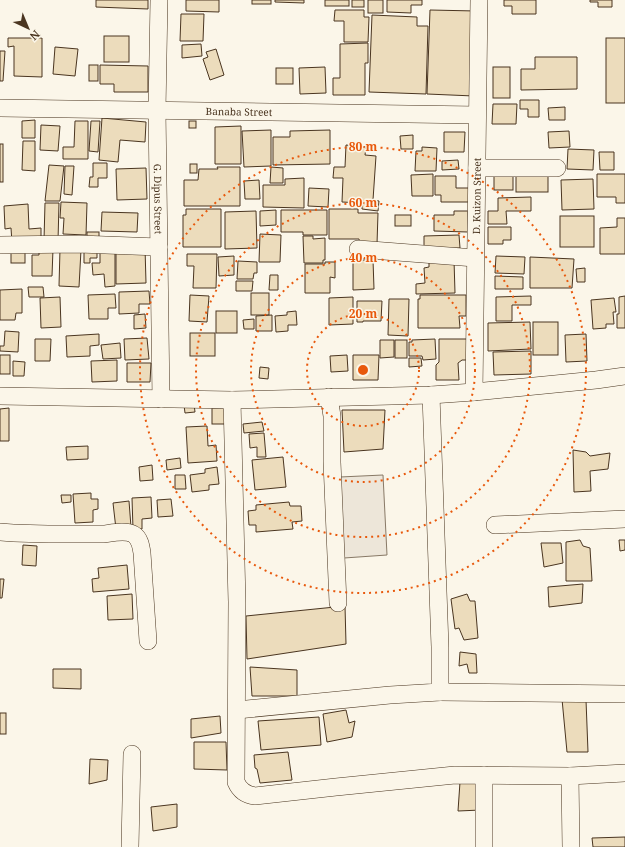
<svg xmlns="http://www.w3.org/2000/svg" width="625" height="847" viewBox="0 0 625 847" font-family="'Noto Serif',serif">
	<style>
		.grass { fill: #ede6d9; stroke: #887966 }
		.building { fill: #ecdcbc; stroke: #4a3520 }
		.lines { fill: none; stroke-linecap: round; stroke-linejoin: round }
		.street-casing { stroke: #4a3520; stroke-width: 18 }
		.street { stroke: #fbf6e9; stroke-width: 17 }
		.ring { fill: none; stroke: #e8590c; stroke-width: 2; stroke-dasharray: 2 4 }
		.labels { text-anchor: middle; stroke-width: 3; stroke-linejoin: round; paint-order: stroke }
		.street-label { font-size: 10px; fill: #4a3520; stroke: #fbf6e9 }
		.centre { fill: #e8590c; stroke: #fbf6e9; stroke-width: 2 }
		.ring-label { font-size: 12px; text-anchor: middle; font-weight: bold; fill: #e8590c; stroke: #fbf6e9; stroke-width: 3; stroke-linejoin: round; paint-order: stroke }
	</style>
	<rect width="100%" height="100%" fill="#fbf6e9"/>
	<polygon class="grass" points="383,475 387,555 344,558 340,477"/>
	<g class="building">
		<polygon points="96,0 148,0 148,9 96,7"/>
		<polygon points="186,0 219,0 219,12 186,11"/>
		<rect x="252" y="0" width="19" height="4"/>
		<polygon points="275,0 304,0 304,3 275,2"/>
		<rect x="325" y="0" width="24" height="6"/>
		<rect x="352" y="0" width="12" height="7"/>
		<rect x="368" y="0" width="15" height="13"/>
		<polygon points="387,0 422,0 422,5 411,5 411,13 387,12"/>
		<polygon points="504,0 536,0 536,14 512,14 512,6 504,6"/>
		<polygon points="590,0 612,0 612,7 598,7 598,2 590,2"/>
		<polygon points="335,10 364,10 364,17 369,17 368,42 344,42 344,21 334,21"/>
		<polygon points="430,10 476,11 474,96 427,94"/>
		<polygon points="181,14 204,14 203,41 180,41"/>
		<polygon points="372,15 417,17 417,26 428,26 426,94 369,92"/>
		<rect x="104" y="36" width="25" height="26"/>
		<polygon points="8,38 42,38 42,77 14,76 14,46 8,47"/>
		<rect x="606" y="38" width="19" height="65"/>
		<polygon points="368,43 368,63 365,63 365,95 333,95 333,78 340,78 340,44"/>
		<polygon points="201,44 202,56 182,58 182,45"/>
		<polygon points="55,47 78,49 75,76 53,74"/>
		<polygon points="216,49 224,75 210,80 203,59 208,57 206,52"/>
		<polygon points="0,51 5,51 3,81 0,81"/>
		<polygon points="535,57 577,57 577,89 521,90 521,69 535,69"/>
		<rect x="89" y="65" width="9" height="16"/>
		<polygon points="100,65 148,66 148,92 114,92 114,84 100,84"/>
		<polygon points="325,67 326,93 300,94 299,68"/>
		<rect x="493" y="67" width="17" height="31"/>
		<rect x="276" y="68" width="17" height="16"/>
		<polygon points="520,100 539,100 539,117 528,117 528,109 520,109"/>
		<polygon points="493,104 517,104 516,124 492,124"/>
		<polygon points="565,107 565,120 549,120 548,108"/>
		<polygon points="102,118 146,122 145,142 120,140 118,162 99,160"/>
		<polygon points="35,120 35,138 22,138 22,121"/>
		<polygon points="75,121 88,121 88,159 63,159 63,147 74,147"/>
		<polygon points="91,121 100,121 98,152 89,151"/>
		<rect x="189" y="121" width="7" height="7"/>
		<polygon points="41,125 60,126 58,151 40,150"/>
		<polygon points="241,126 241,164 215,164 215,127"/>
		<polygon points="271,130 271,166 244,167 242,131"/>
		<polygon points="330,130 330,164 273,165 273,137 290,137 290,131"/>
		<polygon points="569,131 570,147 549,148 548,132"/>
		<polygon points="444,132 465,132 464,152 444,152"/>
		<polygon points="413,135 413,149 401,149 400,136"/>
		<polygon points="23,141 35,141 35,171 22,170"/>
		<rect x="0" y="144" width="3" height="38"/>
		<polygon points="346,145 366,147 365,155 376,156 373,200 379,201 378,211 362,209 362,203 342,202 343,178 333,178 334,167 345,167"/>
		<polygon points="422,147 437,148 436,171 415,171 416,151 422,151"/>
		<polygon points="568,149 594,150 593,170 567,169"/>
		<polygon points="599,152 614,152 614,170 600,170"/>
		<polygon points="458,160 459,169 442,170 442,161"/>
		<polygon points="93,163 107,163 107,178 98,178 98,187 89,187 90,177 93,177"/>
		<rect x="190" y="164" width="7" height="9"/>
		<polygon points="49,165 64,166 60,201 45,201"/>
		<polygon points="65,166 74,166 72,195 64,194"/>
		<polygon points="217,167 240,167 240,206 184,206 184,180 198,180 199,169 218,169"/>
		<polygon points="271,167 283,168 283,183 270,183"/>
		<polygon points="146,168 147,199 117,200 116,169"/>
		<rect x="494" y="169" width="19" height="21"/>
		<rect x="516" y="169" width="32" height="23"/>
		<polygon points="433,174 433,196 412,196 411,175"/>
		<polygon points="597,174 625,174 625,203 616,203 616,197 597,197"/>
		<polygon points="435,176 456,176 456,188 469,188 469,202 441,202 441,195 435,195"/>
		<polygon points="304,178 304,208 263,207 263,185 285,185 285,179"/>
		<polygon points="593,179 594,209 562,210 561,180"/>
		<polygon points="259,180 260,199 245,199 244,181"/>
		<polygon points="309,188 329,189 328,207 308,206"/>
		<polygon points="531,197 531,211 506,211 507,224 488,224 488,211 498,211 498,198"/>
		<polygon points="61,202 87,203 86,235 63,234 64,218 60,218"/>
		<polygon points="45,203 59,203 58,241 44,240"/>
		<polygon points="28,204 29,229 41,228 41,241 12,243 11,228 5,229 4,206"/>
		<polygon points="186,209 221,209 221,247 183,247 183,215 186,215"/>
		<polygon points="329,209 358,209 358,213 378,213 377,244 360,244 359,239 329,239"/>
		<polygon points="276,210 276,225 260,226 260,211"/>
		<polygon points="281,210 327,210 327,235 303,235 303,232 281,232"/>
		<polygon points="256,211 257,248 225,249 225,212"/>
		<polygon points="454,211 468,211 468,232 434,231 434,215 454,215"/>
		<polygon points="102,212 138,213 137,232 101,231"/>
		<rect x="395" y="215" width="16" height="11"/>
		<rect x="560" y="216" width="34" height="31"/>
		<polygon points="617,218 625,218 625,254 600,254 600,228 617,227"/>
		<polygon points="488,227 511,227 511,240 503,240 503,244 488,244"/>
		<rect x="87" y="232" width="12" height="11"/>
		<polygon points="260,234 281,235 280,262 259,262"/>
		<polygon points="459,235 460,248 424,250 424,236"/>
		<polygon points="303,236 313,236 313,239 325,238 325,260 323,260 323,263 304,263"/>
		<polygon points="145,247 146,283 116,284 116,248"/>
		<rect x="11" y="248" width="14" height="15"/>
		<polygon points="39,249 53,249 52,276 32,276 32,255 39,255"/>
		<polygon points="60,249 81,250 79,287 59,286"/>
		<polygon points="84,250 97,251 97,258 90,258 90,263 84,263"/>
		<polygon points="100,250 115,250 115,286 105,287 104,274 93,275 92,263 100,263"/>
		<polygon points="187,254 217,254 216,288 193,288 194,266 187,266"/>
		<polygon points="234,256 234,275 219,276 218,257"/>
		<polygon points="496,256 525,257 524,274 495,273"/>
		<polygon points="530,257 574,259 572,288 530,288"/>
		<polygon points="353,260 373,260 374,289 353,290"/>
		<polygon points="429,260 454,260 455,293 416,294 416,284 425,283 424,268 429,267"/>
		<polygon points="238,261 257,262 257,273 254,273 253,279 237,279"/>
		<polygon points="325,262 335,262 335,278 330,277 330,293 305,293 305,264 325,264"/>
		<polygon points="585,268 585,282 577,282 576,269"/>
		<polygon points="270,275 278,275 278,290 269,290"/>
		<polygon points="495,276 523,277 523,289 495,289"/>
		<polygon points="236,281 253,281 252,291 236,291"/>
		<polygon points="28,287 43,287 44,297 29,297"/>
		<polygon points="22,289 22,313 16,313 15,320 0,320 0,290"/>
		<polygon points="149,291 150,304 139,304 139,313 119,314 119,292"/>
		<rect x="251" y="293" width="18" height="22"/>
		<polygon points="115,294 116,308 108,308 108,319 89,319 88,295"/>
		<polygon points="190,295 209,296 207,322 189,321"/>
		<polygon points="420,295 466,295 466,316 459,316 460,328 418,328 418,299 420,299"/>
		<polygon points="531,296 531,305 512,305 512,321 496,321 496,297"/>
		<polygon points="625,296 625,328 617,328 617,314 619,314 619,297"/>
		<polygon points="60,297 61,327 41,328 40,298"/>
		<polygon points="353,297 353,324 329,325 329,298"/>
		<polygon points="614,298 616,312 613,312 614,324 606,324 606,328 593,329 591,300"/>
		<polygon points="389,299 409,299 408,336 388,335"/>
		<polygon points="357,301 382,301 381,321 363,321 363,322 357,322"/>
		<rect x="216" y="311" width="21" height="22"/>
		<polygon points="296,311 297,325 288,325 288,331 276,332 275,316 287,315 287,312"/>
		<polygon points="145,314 146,328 134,329 134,315"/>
		<polygon points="272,315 272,331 256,331 256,316"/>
		<polygon points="254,319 254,329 244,329 243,320"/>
		<polygon points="530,322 531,349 488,351 488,323"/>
		<rect x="533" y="322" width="25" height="33"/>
		<polygon points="5,331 19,332 18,352 0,351 0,346 4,346"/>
		<rect x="190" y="333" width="25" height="23"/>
		<polygon points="99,334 99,345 90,346 90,356 67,357 66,336"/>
		<polygon points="586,334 587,361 566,362 565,335"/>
		<polygon points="147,338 149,359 125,360 124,339"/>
		<polygon points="35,339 51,339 50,361 35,361"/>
		<polygon points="435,339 436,359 423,360 422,356 409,356 409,342 412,342 412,340"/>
		<polygon points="439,339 468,339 467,360 462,360 458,363 459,380 436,380 436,365 439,362"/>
		<polygon points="380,340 394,340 394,357 380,358"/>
		<rect x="395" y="340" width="12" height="18"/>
		<polygon points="120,343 121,358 103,359 101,345"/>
		<polygon points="531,351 531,374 494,375 493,352"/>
		<rect x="0" y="355" width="10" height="19"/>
		<polygon points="347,355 348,371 331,372 330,356"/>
		<polygon points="353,355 379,355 378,380 353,380"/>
		<polygon points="409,358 421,358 422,366 409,367"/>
		<polygon points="117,360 117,381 92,382 91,361"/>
		<polygon points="13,361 25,362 24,376 13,376"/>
		<polygon points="127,363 151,363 150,382 127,382"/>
		<polygon points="260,367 269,368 268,379 259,378"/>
		<polygon points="194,404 195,412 185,413 184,405"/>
		<polygon points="9,408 9,441 0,441 0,409"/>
		<rect x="212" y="408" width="15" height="16"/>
		<polygon points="342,410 385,410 383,449 344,452"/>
		<polygon points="262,422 264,431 244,433 243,424"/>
		<polygon points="207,426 208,446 216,445 217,461 188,463 186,427"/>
		<polygon points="264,433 266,457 257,457 257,447 250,448 249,434"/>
		<polygon points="88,446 88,459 67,460 66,447"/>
		<polygon points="573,450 586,452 590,456 610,453 608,469 590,471 591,491 574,492"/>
		<polygon points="283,457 286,487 255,490 252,460"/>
		<polygon points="180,458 181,468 167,470 166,460"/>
		<polygon points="152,465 153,480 140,481 139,467"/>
		<polygon points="217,467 219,484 209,485 209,490 192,492 190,475 205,473 205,469"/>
		<polygon points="175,475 185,475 186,489 175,489"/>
		<polygon points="91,493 91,499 98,499 98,509 93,510 93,522 75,523 73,494"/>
		<polygon points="61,495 71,495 71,502 62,503"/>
		<polygon points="151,497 152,518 142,519 142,529 133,529 132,498"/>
		<polygon points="171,499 173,516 158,517 157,500"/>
		<polygon points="129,501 131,527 116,529 113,503"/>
		<polygon points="289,502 290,506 301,506 302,521 292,522 293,529 256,532 256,525 249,525 248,511 256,510 256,505"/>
		<polygon points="580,540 583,546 590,548 592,581 566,581 566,542"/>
		<polygon points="619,540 625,540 625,550 620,551"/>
		<polygon points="541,543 561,543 563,563 544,567"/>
		<polygon points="23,545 37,546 36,566 22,565"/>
		<polygon points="127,565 129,589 93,592 92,579 99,578 98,568"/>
		<polygon points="0,579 4,579 2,598 0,598"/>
		<polygon points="583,584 582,603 549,607 548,587"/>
		<polygon points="132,594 133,619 108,620 107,596"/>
		<polygon points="467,594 470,601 475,601 478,638 464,640 459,628 455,629 451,599"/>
		<polygon points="345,606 346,644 247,659 246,616"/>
		<polygon points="460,652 476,654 477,673 469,673 467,664 459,666"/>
		<polygon points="250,667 297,670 297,696 252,696"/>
		<polygon points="53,669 81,669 81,689 53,688"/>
		<polygon points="562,699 586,700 588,752 567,752"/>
		<polygon points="346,710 349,723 355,721 352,737 327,742 323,714"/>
		<rect x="0" y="713" width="6" height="21"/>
		<polygon points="220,716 221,733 191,738 191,719"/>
		<polygon points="319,717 321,745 261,750 258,721"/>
		<polygon points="194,742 226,742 227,770 194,769"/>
		<polygon points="288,752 292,780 260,783 257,769 255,768 254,755"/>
		<polygon points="90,759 108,760 107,780 89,784"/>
		<polygon points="480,781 481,810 458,811 460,782"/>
		<polygon points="177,804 177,827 153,831 151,807"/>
		<polygon points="625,837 625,847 593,847 592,838"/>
	</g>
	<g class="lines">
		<defs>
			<g id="street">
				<path id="s1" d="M159,0l-2,110 4,289"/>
				<path id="s2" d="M0,108l477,7"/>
				<polyline points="477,168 557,168"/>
				<polyline points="0,245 79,244 159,247"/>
				<polyline points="358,249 475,258"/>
				<path id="s3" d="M474,392l5,-392"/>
				<polyline points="0,396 232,400 431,395 474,392 596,380 625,376"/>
				<polyline points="329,397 332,416 332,462 338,603"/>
				<path d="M232,400l5,202 -1,180c4,9 10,13 19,14l81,-9 119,-12 115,1 55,-3"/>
				<polyline points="495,525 625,519"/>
				<path d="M0,532c34,3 68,2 103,2 9,-1 22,-4 30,0 7,4 8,12 9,19l6,88"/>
				<polyline points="440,692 625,694"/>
				<polyline points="237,710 390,695 440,692 440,647 431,395"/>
				<polyline points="570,776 571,847"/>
				<polyline points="130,847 132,754"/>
				<polyline points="484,847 484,775"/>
			</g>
		</defs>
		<use href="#street" class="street-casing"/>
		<use href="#street" class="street"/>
	</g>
	<g class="ring">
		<circle cx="363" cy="370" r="56"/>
		<circle cx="363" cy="370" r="112"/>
		<circle cx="363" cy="370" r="167"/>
		<circle cx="363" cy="370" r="223"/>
	</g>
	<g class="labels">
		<g class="street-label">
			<text dy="4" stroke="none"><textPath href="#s2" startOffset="239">Banaba Street</textPath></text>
			<text dy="4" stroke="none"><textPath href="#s3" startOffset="196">D. Kuizon Street</textPath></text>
			<text dy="4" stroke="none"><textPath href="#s1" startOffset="199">G. Dipus Street</textPath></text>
		</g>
	</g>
	<circle cx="363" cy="370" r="6" class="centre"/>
	<g class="ring-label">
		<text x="363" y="151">80 m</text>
		<text x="363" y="207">60 m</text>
		<text x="363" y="262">40 m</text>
		<text x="363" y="318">20 m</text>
	</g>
	<g transform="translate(28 28) rotate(136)" stroke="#fbf6e9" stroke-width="3" paint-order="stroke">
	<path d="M0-3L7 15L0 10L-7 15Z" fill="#4a3520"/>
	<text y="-6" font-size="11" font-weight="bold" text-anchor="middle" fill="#4a3520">N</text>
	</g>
</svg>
